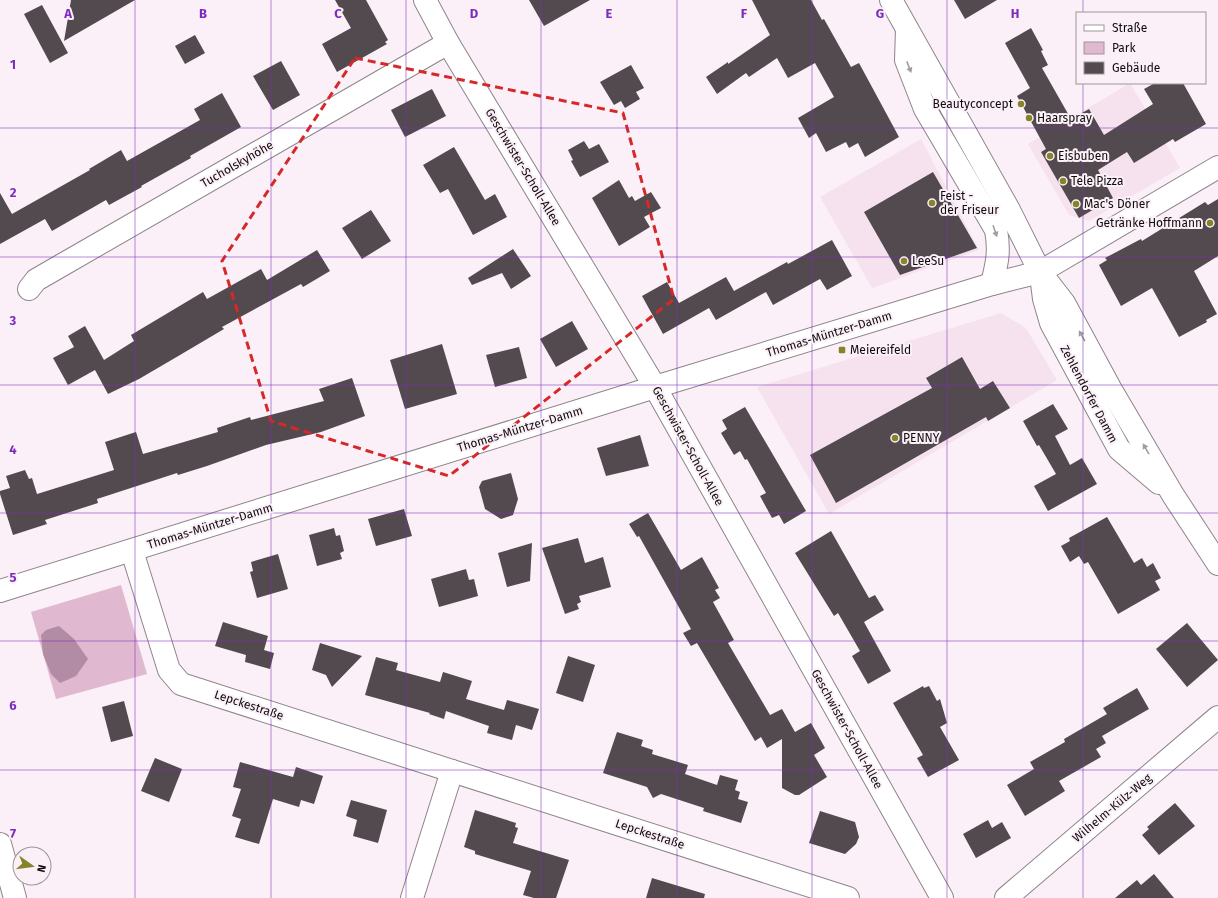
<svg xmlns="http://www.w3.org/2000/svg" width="1218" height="898" viewBox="0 0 1218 898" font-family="'Fira Sans',sans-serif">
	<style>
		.built { fill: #f5e2ee }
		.green { fill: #e0b9d1 }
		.water { fill: #b28ba4 }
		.building { fill: #534a4f }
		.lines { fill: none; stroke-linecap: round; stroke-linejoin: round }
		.street-casing { stroke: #8e848b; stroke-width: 24 }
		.secondary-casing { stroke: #8e848b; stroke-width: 24 }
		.street { stroke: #fff; stroke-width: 22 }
		.secondary { stroke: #fff; stroke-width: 22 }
		.oneway { fill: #9f9e9f }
		.marked { fill: none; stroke: #d62828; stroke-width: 3; stroke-dasharray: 8 5; stroke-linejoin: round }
		.grid { fill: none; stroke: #7b2cbf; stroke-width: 1; stroke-opacity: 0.55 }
		.poi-dot { fill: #87832b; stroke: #fbf0f7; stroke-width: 1.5 }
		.labels { text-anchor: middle; stroke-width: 4; stroke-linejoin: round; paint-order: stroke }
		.poi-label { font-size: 12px; fill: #0f0c0e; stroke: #fbf0f7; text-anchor: start }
		.street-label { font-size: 12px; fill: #0f0c0e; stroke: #fbf0f7 }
		.grid-label { font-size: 13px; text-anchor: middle; font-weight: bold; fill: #7b2cbf; stroke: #fbf0f7; stroke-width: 4; stroke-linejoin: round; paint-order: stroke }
	</style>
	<rect width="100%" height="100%" fill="#fbf0f7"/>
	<g class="built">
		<polygon points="1130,83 1180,168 1089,221 1069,215 1028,144"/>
		<polygon points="921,139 979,250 872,288 820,197"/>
		<polygon points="1001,313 1026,328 1057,380 829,514 757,387"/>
	</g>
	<polygon class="green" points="121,585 147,674 56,699 31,612"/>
	<polygon class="water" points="59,626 74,639 88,659 76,676 60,683 51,674 43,654 41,635 46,630"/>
	<g class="building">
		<polygon points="71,0 135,0 64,41"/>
		<polygon points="335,0 366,0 388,40 385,42 387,44 337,72 322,44 351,28"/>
		<polygon points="529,0 590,0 544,26"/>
		<polygon points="752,0 811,0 822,20 824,19 851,67 859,63 899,137 865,157 858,143 849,148 846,142 826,152 816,133 809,138 798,118 834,97 815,63 788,78 777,58 749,77 746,73 717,94 706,77 728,62 728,64 770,35"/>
		<polygon points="954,0 997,0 965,19"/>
		<polygon points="42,5 68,53 50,63 24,14"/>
		<polygon points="1031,28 1043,50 1041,51 1048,65 1042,68 1071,119 1089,109 1104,135 1153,104 1144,89 1155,83 1183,83 1206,124 1175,142 1173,139 1134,163 1127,152 1098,170 1113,198 1079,218 1041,152 1046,149 1017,96 1030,88 1005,43"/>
		<polygon points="195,35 205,53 185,64 175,46"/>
		<polygon points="281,61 300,95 273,110 253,76"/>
		<polygon points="631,65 644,88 636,92 640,99 625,108 621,101 614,105 600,82"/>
		<polygon points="432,89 446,116 405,137 391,110"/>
		<polygon points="222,93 241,127 190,156 191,158 141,186 142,187 109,205 106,200 52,231 45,219 0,244 0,193 12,214 90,170 89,169 121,150 127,161 200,120 194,109"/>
		<polygon points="584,141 589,149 599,144 609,162 580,177 571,161 573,160 568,150"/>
		<polygon points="454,147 485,200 495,194 507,217 473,235 448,189 440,193 423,165"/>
		<polygon points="933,172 977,248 900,275 864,212"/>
		<polygon points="619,180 629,198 632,196 635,201 651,192 661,208 644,217 650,227 619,246 592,198"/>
		<polygon points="1218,199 1218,256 1194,271 1217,314 1206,320 1207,322 1179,337 1152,288 1121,306 1099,265 1107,260 1105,258 1141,239 1142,241 1205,202 1208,205"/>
		<polygon points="371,210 391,241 362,259 342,228"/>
		<polygon points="832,240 852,276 827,290 820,279 773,305 766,292 716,320 709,308 663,334 642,296 667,282 679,303 726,277 734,291 787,262 788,264"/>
		<polygon points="513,249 531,276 511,289 502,273 472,285 468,278"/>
		<polygon points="317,250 330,271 303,287 301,284 222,327 224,329 180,355 139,379 108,394 95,370 68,385 53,358 74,347 68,336 85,326 104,360 134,341 131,335 203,292 207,299 261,269 267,280"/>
		<polygon points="572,321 588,349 556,367 540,339"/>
		<polygon points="442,344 457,394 405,409 390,360"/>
		<polygon points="519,347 527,378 495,387 486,355"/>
		<polygon points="962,357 980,389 993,381 1010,408 988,421 986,417 836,503 810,455 932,388 926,378"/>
		<polygon points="352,378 365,416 321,432 266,445 207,466 178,475 177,473 97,499 98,503 45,520 47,524 13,535 0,494 0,491 10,488 6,476 25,470 29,479 32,478 37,494 114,470 105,442 136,432 143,454 218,432 217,428 250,417 251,420 324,401 319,389"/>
		<polygon points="1053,404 1068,429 1055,436 1070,465 1082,458 1097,484 1048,511 1034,486 1056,474 1039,445 1037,446 1023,421"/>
		<polygon points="745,407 806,511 784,524 779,515 772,518 760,496 766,493 747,459 745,460 740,451 734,455 721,433 727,429 722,420"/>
		<polygon points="640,435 649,466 606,476 597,448"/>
		<polygon points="511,473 518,499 513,515 501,519 485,509 479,487 482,481"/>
		<polygon points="404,509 412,536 376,546 368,519"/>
		<polygon points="648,513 681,570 702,557 719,588 715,590 720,598 713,602 734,640 728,643 770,715 782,709 795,732 811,723 825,748 814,755 827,777 799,795 795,795 782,788 782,739 767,748 761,737 755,741 697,643 691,646 683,633 691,629 639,536 637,537 629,524"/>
		<polygon points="1107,517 1134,563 1142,558 1147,567 1153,563 1161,578 1155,581 1160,590 1118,614 1088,562 1084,564 1079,556 1070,562 1061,546 1070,541 1069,538"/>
		<polygon points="334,528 336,536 340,535 344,551 340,553 342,559 317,566 309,535"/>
		<polygon points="831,531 869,598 875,595 884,610 864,622 891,671 868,684 852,656 860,651 838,613 834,616 795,553"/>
		<polygon points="578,538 585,563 603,557 611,587 579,596 581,602 577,604 579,609 565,614 542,548"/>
		<polygon points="532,543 530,581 507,587 498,553"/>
		<polygon points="278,554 288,589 257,598 250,572 253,571 251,562"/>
		<polygon points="466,569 469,580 474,579 478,596 439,607 431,579"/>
		<polygon points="223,622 268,636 264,650 274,653 270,669 245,662 246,655 215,646"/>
		<polygon points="1187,623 1218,660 1187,687 1156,649"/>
		<polygon points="320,643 362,656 332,687 326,675 312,670"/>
		<polygon points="568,656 595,665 583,702 556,693"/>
		<polygon points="376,657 398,663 396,670 440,682 443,672 472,681 466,699 504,710 507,700 539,709 532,730 516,725 512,740 487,733 489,726 446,711 444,719 429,714 430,713 365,695"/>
		<polygon points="923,686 924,688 929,686 937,701 940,699 947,723 940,727 959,760 928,777 917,758 923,755 893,703"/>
		<polygon points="1137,688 1149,709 1102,736 1106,743 1096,749 1101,757 1059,781 1065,791 1025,816 1007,785 1034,769 1030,762 1065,742 1064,739 1107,714 1103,708"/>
		<polygon points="124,701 133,736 111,742 102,707"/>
		<polygon points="617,732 643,740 641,746 653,750 652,754 688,765 685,774 717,785 720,775 738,780 735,790 740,792 738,799 748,802 741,823 703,811 704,808 661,794 653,798 647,787 603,773"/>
		<polygon points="155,758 182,769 169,802 141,791"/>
		<polygon points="240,762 293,777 296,767 323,776 314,804 301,800 299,807 273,799 259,844 235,837 241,819 232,816 241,789 233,787"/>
		<polygon points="351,800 387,810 378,843 353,836 357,820 346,816"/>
		<polygon points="1175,803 1195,826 1159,855 1142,835 1149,829 1147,827"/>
		<polygon points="475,810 516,823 515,827 518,828 513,843 569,860 556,898 534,898 523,895 531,871 475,854 475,851 464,847"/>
		<polygon points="820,811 855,822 859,837 856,844 845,854 809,843"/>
		<polygon points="988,820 992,828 1002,822 1011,838 976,858 963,834"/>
		<polygon points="1154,874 1174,898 1115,898 1137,880 1141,885"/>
		<polygon points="652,878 705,894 704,898 646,898"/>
	</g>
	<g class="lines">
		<defs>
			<g id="street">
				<polyline points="425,0 448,43 655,387 942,898"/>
				<polyline points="1040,272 1218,167"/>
				<polyline points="29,289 36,280 62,265 448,43"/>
				<polyline points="132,551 169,670 181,684 848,898"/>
				<polyline points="0,844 15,898"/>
				<polyline points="412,898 452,771"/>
				<polyline points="1006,898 1218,717"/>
			</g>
			<g id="secondary">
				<polyline points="891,0 1009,210 1040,272 1064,303 1110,388 1173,495 1218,564"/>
				<path d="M907,29l-1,31 19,49 71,121c4,22 1,33 -4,54"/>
				<polyline points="1041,275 1044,299 1051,323 1119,449 1159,483"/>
				<polyline points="0,591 655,387 992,284 1040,272"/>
			</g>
		</defs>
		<use href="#street" class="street-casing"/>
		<use href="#secondary" class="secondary-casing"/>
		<use href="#street" class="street"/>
		<use href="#secondary" class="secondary"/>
	</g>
	<defs><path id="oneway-solid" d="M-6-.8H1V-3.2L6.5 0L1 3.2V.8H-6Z"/></defs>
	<g class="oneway">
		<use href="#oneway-solid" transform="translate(909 67) rotate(69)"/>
		<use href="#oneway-solid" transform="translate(995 231) rotate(71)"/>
		<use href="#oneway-solid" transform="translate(1082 336) rotate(-119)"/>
		<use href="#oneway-solid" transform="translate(1146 449) rotate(-120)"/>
	</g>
	<path class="marked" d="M355,58l268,55 51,186 -225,177 -178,-55 -49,-160z"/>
	<path class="grid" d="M135,0v898M271,0v898M406,0v898M541,0v898M677,0v898M812,0v898M947,0v898M1083,0v13M1083,83v815M0,128h1218M0,257h1218M0,385h1218M0,513h1218M0,641h1218M0,770h1218"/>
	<g class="poi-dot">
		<circle cx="1021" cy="104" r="4"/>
		<circle cx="1029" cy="118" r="4"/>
		<circle cx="1050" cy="156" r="4"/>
		<circle cx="1063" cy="181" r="4"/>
		<circle cx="932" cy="203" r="4"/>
		<circle cx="1076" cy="204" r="4"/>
		<circle cx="1210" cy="223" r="4"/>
		<circle cx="904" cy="261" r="4"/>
		<rect x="838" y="346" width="8" height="8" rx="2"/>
		<circle cx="895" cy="438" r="4"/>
	</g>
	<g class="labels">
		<g class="poi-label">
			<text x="1013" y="108" text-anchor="end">Beautyconcept</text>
			<text x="1037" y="122">Haarspray</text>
			<text x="1058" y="160">Eisbuben</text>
			<text x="1071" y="185">Tele Pizza</text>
			<text x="940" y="200">Feist -<tspan x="940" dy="14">der Friseur</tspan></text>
			<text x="1084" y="208">Mac's Döner</text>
			<text x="1202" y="227" text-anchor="end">Getränke Hoffmann</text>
			<text x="912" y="265">LeeSu</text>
			<text x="850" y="354">Meiereifeld</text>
			<text x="903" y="442">PENNY</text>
		</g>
		<g class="street-label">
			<text transform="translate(237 164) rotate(-30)" y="4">Tucholskyhöhe</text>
			<text transform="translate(523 167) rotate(59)" y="4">Geschwister-Scholl-Allee</text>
			<text transform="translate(829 334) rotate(-17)" y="4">Thomas-Müntzer-Damm</text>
			<text transform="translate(1089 394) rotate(62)" y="4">Zehlendorfer Damm</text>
			<text transform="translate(520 429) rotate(-17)" y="4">Thomas-Müntzer-Damm</text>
			<text transform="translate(688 446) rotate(61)" y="4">Geschwister-Scholl-Allee</text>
			<text transform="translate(210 526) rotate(-17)" y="4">Thomas-Müntzer-Damm</text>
			<text transform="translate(249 705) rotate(18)" y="4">Lepckestraße</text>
			<text transform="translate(847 729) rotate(61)" y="4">Geschwister-Scholl-Allee</text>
			<text transform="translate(1112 808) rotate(-40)" y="4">Wilhelm-Külz-Weg</text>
			<text transform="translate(650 834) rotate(18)" y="4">Lepckestraße</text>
		</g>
	</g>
	<g class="grid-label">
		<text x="68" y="18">A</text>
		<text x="203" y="18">B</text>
		<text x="338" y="18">C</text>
		<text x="474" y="18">D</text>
		<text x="609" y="18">E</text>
		<text x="744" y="18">F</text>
		<text x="880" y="18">G</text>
		<text x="1015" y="18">H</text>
		<text x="13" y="69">1</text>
		<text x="13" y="197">2</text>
		<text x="13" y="325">3</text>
		<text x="13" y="454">4</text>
		<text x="13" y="582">5</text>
		<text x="13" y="710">6</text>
		<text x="13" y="838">7</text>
	</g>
	<rect x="1076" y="12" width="130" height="72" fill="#fbf0f7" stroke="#9d959a"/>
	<rect x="1084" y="25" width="20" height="6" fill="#ffffff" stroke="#9d959a"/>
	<text x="1112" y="32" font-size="12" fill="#0f0c0e">Straße</text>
	<rect x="1084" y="42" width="20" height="12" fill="#e0b9d1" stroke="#9d959a"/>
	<text x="1112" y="52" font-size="12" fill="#0f0c0e">Park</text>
	<rect x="1084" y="62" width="20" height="12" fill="#534a4f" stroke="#9d959a"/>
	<text x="1112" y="72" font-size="12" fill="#0f0c0e">Gebäude</text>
	<g transform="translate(32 866) rotate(104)"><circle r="19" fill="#fbf0f7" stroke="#9d959a"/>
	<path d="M0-3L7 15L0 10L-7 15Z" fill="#87832b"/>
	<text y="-6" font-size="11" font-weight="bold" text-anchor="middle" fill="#0f0c0e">N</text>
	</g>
</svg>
